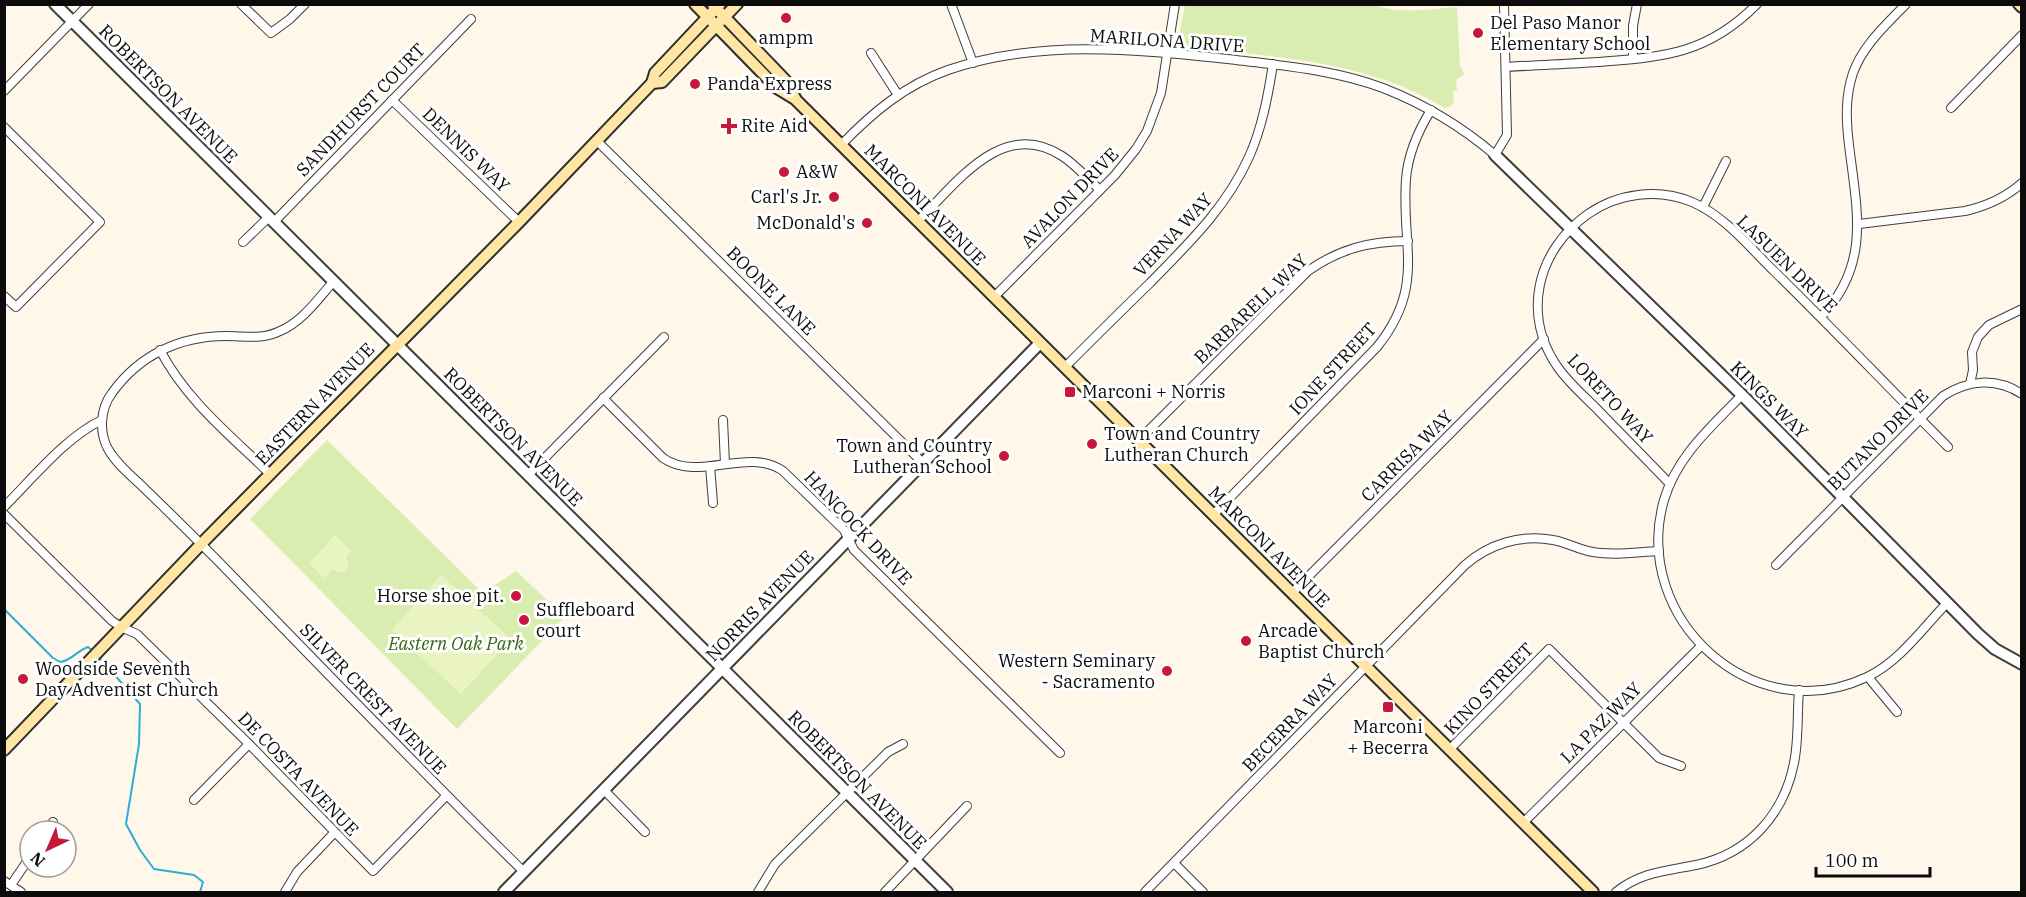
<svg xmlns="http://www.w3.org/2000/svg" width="2026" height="897" viewBox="0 0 2026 897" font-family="'IBM Plex Serif',serif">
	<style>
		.green { fill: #d9edb0 }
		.pitch { fill: #eaf3c2 }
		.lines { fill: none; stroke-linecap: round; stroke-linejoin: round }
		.stream { stroke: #29afd9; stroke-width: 2 }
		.minor-casing { stroke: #3e3e3e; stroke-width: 10 }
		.tertiary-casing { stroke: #3e3e3e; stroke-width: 14 }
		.secondary-casing { stroke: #2d2d2d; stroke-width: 14 }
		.minor { stroke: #fff; stroke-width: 8 }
		.tertiary { stroke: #fff; stroke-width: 10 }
		.secondary { stroke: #ffe6a4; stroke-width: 10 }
		.poi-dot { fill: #c7183c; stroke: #fff; stroke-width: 2 }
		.labels { text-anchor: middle; stroke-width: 6; stroke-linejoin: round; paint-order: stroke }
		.poi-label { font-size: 18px; fill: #0b0b0b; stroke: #fff; text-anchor: start }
		.street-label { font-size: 18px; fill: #0b0b0b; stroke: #fff }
		.park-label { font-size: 18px; font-style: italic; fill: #356817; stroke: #fff }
	</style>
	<rect width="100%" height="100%" fill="#fff7e9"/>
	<g class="green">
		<path d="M1372,4c26,11 58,5 85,3l3,58 4,9 -8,6 1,11h-4l1,10 -3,5 -6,2c-79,-48 -169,-51 -259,-61l-6,-1 -2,-4 7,-37z"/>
		<polygon points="327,440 483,593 516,571 565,617 457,729 250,519"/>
	</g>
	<g class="pitch">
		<polygon points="335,535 351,551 346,557 349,563 346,570 341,573 333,569 324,578 309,563"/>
		<polygon points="441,575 511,639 461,694 392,630"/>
	</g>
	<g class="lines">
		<g class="stream">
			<path d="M4,609l49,49 7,4c11,-1 18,-12 28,-15l6,5"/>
			<polyline points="98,656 140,704 139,744 126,824 140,850 154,869 194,875 203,882 200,892"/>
		</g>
		<defs>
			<g id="minor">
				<polyline points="241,4 271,33 290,19 305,4"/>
				<polyline points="951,4 973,63"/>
				<polyline points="871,53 898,95"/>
				<polyline points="1633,59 1633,26 1637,4"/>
				<path d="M1507,67c30,-2 61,-3 91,-5 66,-5 110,-8 159,-58"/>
				<polyline points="4,91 89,4"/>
				<polyline points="392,100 519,222"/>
				<polyline points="1951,108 2022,35"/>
				<polyline points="4,127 100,222 16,307 4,296"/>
				<polyline points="597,141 923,463"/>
				<path d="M841,145c31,-32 64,-60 107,-75 92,-32 193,-20 288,-10 50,6 99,10 147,28 41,16 78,38 112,67l12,-20 -3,-131"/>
				<polyline points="1703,207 1726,161"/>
				<path d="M918,221c38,-37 84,-104 144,-65 14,9 26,23 38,34"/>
				<polyline points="274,222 471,19"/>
				<path d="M1859,224l106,-13c22,-5 40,-13 57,-28"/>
				<polyline points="243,242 269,217"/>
				<path d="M333,282c-15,17 -31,40 -53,49 -18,9 -35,5 -54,5 -46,0 -87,19 -114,57 -12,16 -13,39 -4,56 9,16 25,28 38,41 24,23 48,47 72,71 101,104 202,209 306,311"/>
				<polyline points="994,297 1115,175 1136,149 1147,131 1161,93 1175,4"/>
				<path d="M1821,317c50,-53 36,-106 28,-172 -3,-25 -4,-48 4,-72 10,-28 33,-48 53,-69"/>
				<path d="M160,350c26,50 70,85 110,124"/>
				<path d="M1065,367c28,-28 56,-56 85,-84 38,-39 76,-75 99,-126 13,-29 19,-61 24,-93"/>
				<polyline points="1970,384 1973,370 1972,352 1978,337 1989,325 2022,309"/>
				<path d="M1742,395c-31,32 -65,61 -78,105 -34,119 90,231 203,177 32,-15 56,-49 80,-74"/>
				<path d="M603,398l60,60c36,25 84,-12 120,13l61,59 10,20 206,203"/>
				<polyline points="723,420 725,464"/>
				<path d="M1138,441l170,-170c31,-22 62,-30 100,-30"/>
				<polyline points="710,466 713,503"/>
				<polyline points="528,475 664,337"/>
				<path d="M1670,484c-24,-25 -49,-50 -73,-75 -13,-13 -27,-25 -38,-40 -38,-53 -23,-118 29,-155 30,-21 70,-26 104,-12 33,14 58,46 83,70 59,58 115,117 173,175"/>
				<path d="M4,507c28,-28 63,-71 98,-87"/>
				<polyline points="4,514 112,621 123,628 137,634 249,744 373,871 446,796"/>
				<path d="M1213,515l164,-168c49,-61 24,-100 29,-168 2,-25 12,-48 25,-69"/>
				<path d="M1776,565l167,-169c25,-16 53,-19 79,-2"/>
				<polyline points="1292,593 1544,339"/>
				<polyline points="1868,677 1897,712"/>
				<polyline points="1449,750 1549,649 1659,758 1681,766"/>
				<polyline points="604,790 645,832"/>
				<polyline points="194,800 249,744"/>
				<polyline points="1523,823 1701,646"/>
				<polyline points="47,831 53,822"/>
				<polyline points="1174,863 1203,892"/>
				<polyline points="4,881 21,892"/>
				<polyline points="11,885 30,857"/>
				<polyline points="285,892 297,872 334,833"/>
				<polyline points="758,892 775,864 888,752 903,744"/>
				<polyline points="885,892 967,806"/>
				<path d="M1145,892l320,-327c24,-21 56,-31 88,-25 13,2 26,10 40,12 21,4 44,0 66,-1"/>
				<path d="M1616,892c25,-20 50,-21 80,-27 53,-11 88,-51 98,-102 5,-24 3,-50 5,-73"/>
			</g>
			<g id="tertiary">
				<polyline points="55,4 947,892"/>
				<polyline points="1495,155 1742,395 1978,634 1995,649 2022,664"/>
				<polyline points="504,892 1040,343"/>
			</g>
			<g id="secondary">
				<polyline points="695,4 777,88 795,99 1593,892"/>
				<polyline points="2019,4 2022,7"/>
				<polyline points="713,5 786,81 795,98"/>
				<polyline points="652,83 662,82 737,4"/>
				<polyline points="4,750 206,539 519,222 652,83 655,73 720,4"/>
			</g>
		</defs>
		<use href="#minor" class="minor-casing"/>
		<use href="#tertiary" class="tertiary-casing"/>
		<use href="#secondary" class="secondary-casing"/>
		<use href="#minor" class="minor"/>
		<use href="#tertiary" class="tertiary"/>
		<use href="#secondary" class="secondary"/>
	</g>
	<g class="poi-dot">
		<circle cx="786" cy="18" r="6"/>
		<circle cx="1478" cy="33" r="6"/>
		<circle cx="695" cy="84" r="6"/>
		<path d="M726 117h6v6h6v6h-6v6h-6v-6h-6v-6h6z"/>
		<circle cx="784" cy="172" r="6"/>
		<circle cx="834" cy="197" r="6"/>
		<circle cx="867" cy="223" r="6"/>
		<rect x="1064" y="386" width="12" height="12" rx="3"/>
		<circle cx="1092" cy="444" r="6"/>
		<circle cx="1004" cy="456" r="6"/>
		<circle cx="516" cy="596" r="6"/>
		<circle cx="524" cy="620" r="6"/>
		<circle cx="1246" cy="641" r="6"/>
		<circle cx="1167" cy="671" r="6"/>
		<circle cx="23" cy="679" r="6"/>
		<rect x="1382" y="701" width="12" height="12" rx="3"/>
	</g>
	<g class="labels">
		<g class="poi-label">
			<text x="1490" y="29">Del Paso Manor<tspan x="1490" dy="21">Elementary School</tspan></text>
			<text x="786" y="44" text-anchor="middle">ampm</text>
			<text x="707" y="90">Panda Express</text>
			<text x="741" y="132">Rite Aid</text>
			<text x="796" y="178">A&amp;W</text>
			<text x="822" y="203" text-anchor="end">Carl's Jr.</text>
			<text x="855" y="229" text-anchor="end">McDonald's</text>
			<text x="1082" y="398">Marconi + Norris</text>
			<text x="1104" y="440">Town and Country<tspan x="1104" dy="21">Lutheran Church</tspan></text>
			<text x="992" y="452" text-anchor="end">Town and Country<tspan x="992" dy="21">Lutheran School</tspan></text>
			<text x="504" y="602" text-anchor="end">Horse shoe pit.</text>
			<text x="536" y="616">Suffleboard<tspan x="536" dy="21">court</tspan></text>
			<text x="1258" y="637">Arcade<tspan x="1258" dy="21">Baptist Church</tspan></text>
			<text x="1155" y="667" text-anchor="end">Western Seminary<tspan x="1155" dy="21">- Sacramento</tspan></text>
			<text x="35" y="675">Woodside Seventh<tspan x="35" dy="21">Day Adventist Church</tspan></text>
			<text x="1388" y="733" text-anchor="middle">Marconi<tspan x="1388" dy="21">+ Becerra</tspan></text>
		</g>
		<g class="street-label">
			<text transform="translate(1167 41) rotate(4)" y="6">MARILONA DRIVE</text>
			<text transform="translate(168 94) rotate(45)" y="6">ROBERTSON AVENUE</text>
			<text transform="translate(361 110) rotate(-46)" y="6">SANDHURST COURT</text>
			<text transform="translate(466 150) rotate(44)" y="6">DENNIS WAY</text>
			<text transform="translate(1070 198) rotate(-46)" y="6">AVALON DRIVE</text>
			<text transform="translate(925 205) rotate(45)" y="6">MARCONI AVENUE</text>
			<text transform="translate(1173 235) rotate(-47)" y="6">VERNA WAY</text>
			<text transform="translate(1787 264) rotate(44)" y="6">LASUEN DRIVE</text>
			<text transform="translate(771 291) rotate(45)" y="6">BOONE LANE</text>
			<text transform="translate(1251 309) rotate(-44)" y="6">BARBARELL WAY</text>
			<text transform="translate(1333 369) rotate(-47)" y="6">IONE STREET</text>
			<text transform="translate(1610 399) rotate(47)" y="6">LORETO WAY</text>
			<text transform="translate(1769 400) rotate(45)" y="6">KINGS WAY</text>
			<text transform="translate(315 404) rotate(-46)" y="6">EASTERN AVENUE</text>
			<text transform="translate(513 437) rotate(45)" y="6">ROBERTSON AVENUE</text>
			<text transform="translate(1878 440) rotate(-45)" y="6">BUTANO DRIVE</text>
			<text transform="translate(1407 456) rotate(-45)" y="6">CARRISA WAY</text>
			<text transform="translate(858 528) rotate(47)" y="6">HANCOCK DRIVE</text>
			<text transform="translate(1269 547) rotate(45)" y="6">MARCONI AVENUE</text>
			<text transform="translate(760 606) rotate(-46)" y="6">NORRIS AVENUE</text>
			<text transform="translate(1489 689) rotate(-46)" y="6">KINO STREET</text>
			<text transform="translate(373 699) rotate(46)" y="6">SILVER CREST AVENUE</text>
			<text transform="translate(1290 723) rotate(-46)" y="6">BECERRA WAY</text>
			<text transform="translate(1601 723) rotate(-45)" y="6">LA PAZ WAY</text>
			<text transform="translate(298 774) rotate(46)" y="6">DE COSTA AVENUE</text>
			<text transform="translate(857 780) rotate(45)" y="6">ROBERTSON AVENUE</text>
		</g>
		<g class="park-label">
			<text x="456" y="650">Eastern Oak Park</text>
		</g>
	</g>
	<rect width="2026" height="897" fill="none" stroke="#0b0b0b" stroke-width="12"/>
	<g transform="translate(48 849) rotate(224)"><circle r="28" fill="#ffffff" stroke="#9d9d9d" stroke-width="1.5"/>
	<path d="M0-4.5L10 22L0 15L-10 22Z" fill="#c7183c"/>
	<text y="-9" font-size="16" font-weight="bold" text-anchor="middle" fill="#0b0b0b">N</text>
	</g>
	<path d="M1816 867v9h114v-9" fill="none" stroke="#0b0b0b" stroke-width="3"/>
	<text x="1825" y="867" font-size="18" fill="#0b0b0b" stroke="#ffffff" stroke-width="4.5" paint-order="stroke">100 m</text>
</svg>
